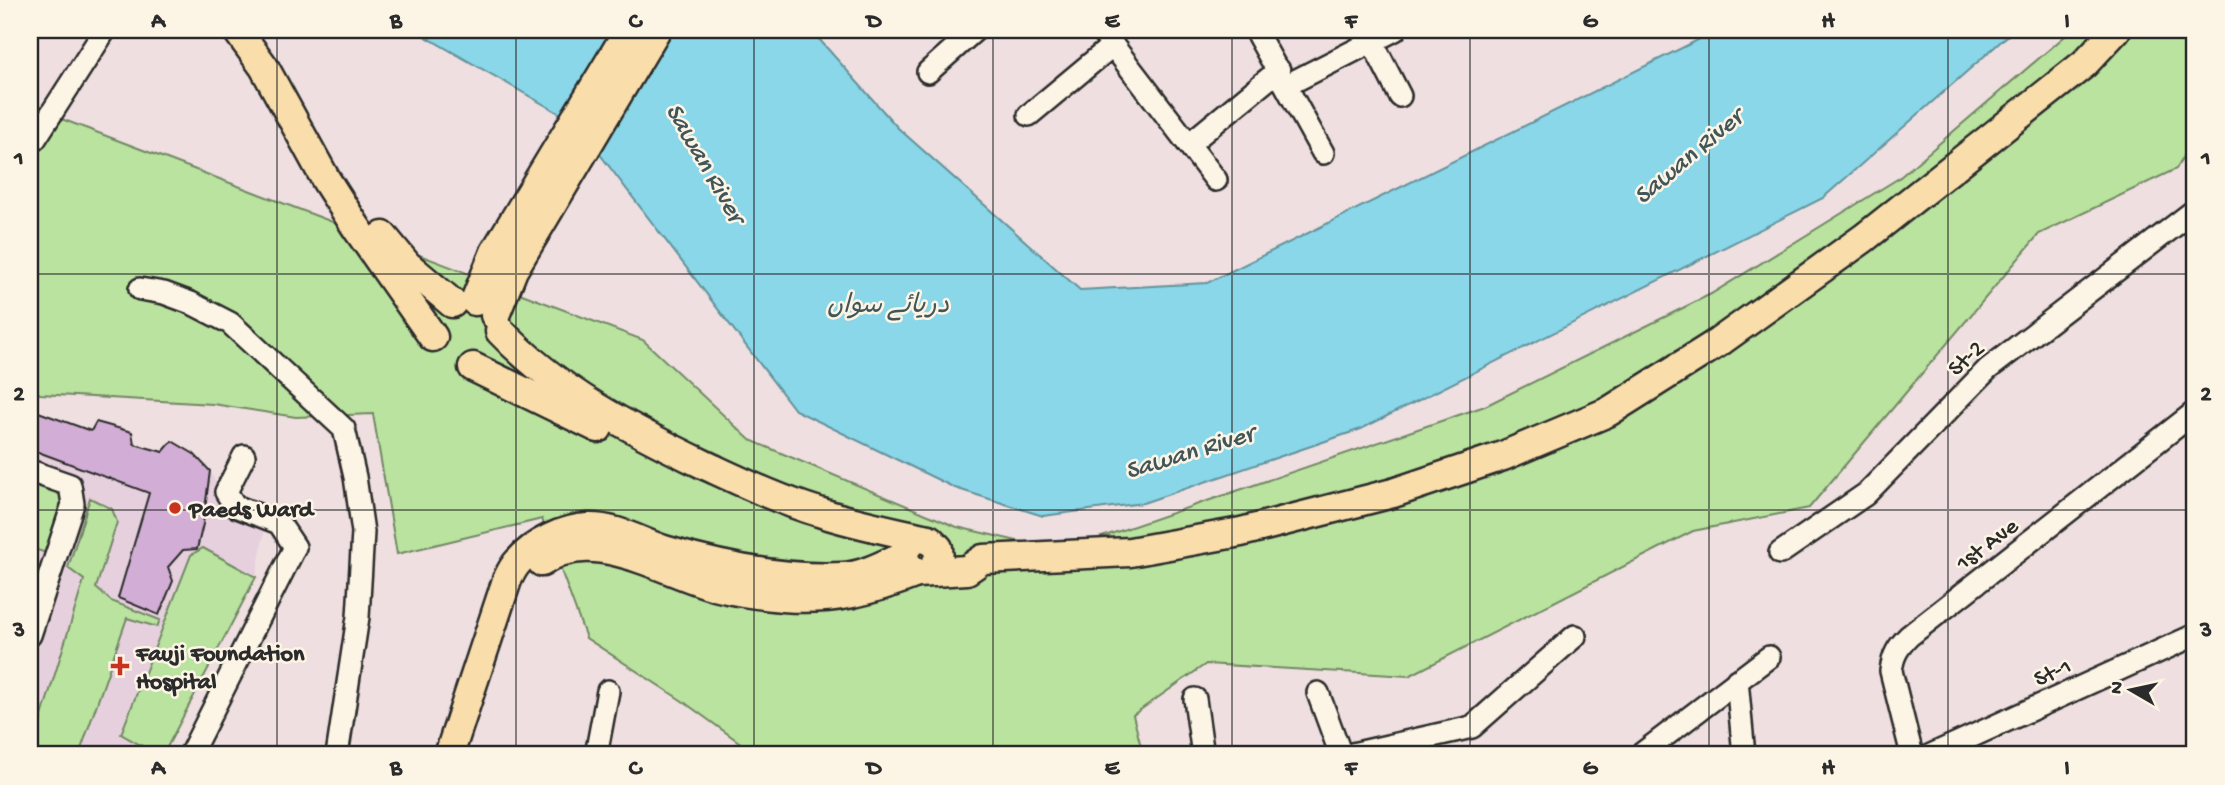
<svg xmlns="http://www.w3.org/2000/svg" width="2225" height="785" viewBox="0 0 2225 785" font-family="'Gochi Hand','Playpen Sans Arabic',sans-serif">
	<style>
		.built { fill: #e6d0dd }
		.green { fill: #b9e39f; stroke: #728765; stroke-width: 2 }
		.water { fill: #89d7e8; stroke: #63929c; stroke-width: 2 }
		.building { fill: #d2add5; stroke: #2b2b2b; stroke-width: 2 }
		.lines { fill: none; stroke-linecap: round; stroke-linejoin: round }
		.minor-casing { stroke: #2b2b2b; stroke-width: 26 }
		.major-casing { stroke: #2b2b2b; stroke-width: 33 }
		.minor { stroke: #fcf5e5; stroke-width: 21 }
		.major { stroke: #f9deab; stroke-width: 28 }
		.grid { fill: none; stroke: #2b2b2b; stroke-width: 2; stroke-opacity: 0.55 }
		.poi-dot { fill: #c8321e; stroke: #fcf5e5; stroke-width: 2.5 }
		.labels { text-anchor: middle; stroke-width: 5; stroke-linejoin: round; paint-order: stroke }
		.street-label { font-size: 24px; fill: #2b2b2b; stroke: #fcf5e5 }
		.poi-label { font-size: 24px; font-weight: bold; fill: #2b2b2b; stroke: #fcf5e5; text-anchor: start }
		.water-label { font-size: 26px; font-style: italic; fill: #42565a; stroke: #fcf5e5 }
		.neatline { fill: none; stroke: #2b2b2b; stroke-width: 2.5 }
		.grid-label { font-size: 23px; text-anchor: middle; font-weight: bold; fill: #2b2b2b }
	</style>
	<rect width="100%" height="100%" fill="#efdfe0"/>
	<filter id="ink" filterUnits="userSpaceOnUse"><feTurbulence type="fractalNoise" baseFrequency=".0143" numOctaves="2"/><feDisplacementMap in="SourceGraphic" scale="14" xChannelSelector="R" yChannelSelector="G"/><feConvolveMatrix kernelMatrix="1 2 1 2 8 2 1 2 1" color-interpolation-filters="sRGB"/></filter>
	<g filter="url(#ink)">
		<polygon class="built" points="30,409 91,431 96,422 132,432 134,444 163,452 172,441 194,454 210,471 225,502 266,523 256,577 163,755 30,755"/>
		<g class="green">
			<polygon points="2072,30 2195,30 2195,136 2176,169 2039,234 1809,508 1693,531 1409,676 1206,664 1133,715 1143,755 757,755 681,700 586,638 542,519 397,554 373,414 296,417 213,404 40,394 30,389 30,107 643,340 750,440 957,527 1061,551 1485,406 1711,294 1899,178"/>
			<polygon points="30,479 64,491 47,553 30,548"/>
			<polygon points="90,498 112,509 117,522 96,588 111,601 160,620 157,627 127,618 79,755 30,755 84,580 68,568"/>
			<polygon points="203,548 256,577 163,755 158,755 121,734 191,555"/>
		</g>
		<polygon class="water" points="414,30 811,30 898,128 1080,290 1207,283 1698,40 1709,30 2014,30 1823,198 1361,429 1143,503 1043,516 955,488 795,410 576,123"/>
		<polygon class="building" points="30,409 91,431 96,422 132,432 134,444 163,452 172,441 194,454 210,471 203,524 197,549 183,550 168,567 173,581 159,615 118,598 149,493 30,449"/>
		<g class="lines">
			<defs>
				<g id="minor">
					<polyline points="1101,30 1216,180"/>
					<polyline points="1255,30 1323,153"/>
					<polyline points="1366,30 1400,96"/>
					<polyline points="928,72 975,30"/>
					<polyline points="1287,85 1395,30"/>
					<polyline points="1029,115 1113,45"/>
					<polyline points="30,142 35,139 105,30"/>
					<polyline points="1189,144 1279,70"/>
					<polyline points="140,289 164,293 191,303 230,323 344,429 355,477 363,532 358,617 337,755"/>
					<polyline points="30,471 70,485 73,504 30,635"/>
					<polyline points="1780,553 1866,494 1988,369 2195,210"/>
					<polyline points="1737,680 1744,755"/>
					<polyline points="1318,693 1341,755"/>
					<polyline points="1195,699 1203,755"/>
					<polyline points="190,755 295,547 279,523 235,506 226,492 244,456"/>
					<polyline points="596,755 608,691"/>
					<polyline points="1348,755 1472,727 1575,636"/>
					<polyline points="1640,755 1769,657"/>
					<path d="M1912,755l-21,-84c2,-16 7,-24 18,-35l286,-224"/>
					<polyline points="1931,755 2195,635"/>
				</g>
				<g id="major">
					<polyline points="237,30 264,67 326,180 356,227 433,337"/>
					<polyline points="383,236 407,265 452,303"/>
					<polyline points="475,301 495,252 629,30"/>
					<polyline points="495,315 513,270 656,30"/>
					<path d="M500,331c57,60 130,98 205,134 37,17 74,35 114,47 33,11 69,18 104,26"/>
					<polyline points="473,367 598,428"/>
					<path d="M542,562c51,-39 126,13 177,25 20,5 43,8 64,10 50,4 88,-6 134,-24"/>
					<path d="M930,571l9,-10 -1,-13 -9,-9c-25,-6 -34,24 -12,34l50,-3 16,-11 147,-7 111,-20 152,-39 110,-37 105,-44 111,-70 145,-104 220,-174 32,-34"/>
					<path d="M449,755l58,-175c3,-6 6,-13 11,-18 16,-19 46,-33 70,-34 28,-1 51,14 76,22 56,17 120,30 179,27 21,-1 42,-13 60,-21"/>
				</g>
			</defs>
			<use href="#minor" class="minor-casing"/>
			<use href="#major" class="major-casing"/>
			<use href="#minor" class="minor"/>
			<use href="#major" class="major"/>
		</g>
	</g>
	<path class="grid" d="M277,30v725M516,30v725M754,30v725M993,30v725M1232,30v725M1470,30v725M1709,30v725M1948,30v725M30,274h2165M30,510h2165"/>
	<g class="poi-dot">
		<circle cx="175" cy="508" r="7"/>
		<path d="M116.5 655.5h7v7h7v7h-7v7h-7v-7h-7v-7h7z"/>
	</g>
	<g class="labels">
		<g class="street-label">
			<text transform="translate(1965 357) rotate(-43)" y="8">St-2</text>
			<text transform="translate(1986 543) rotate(-37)" y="8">1st Ave</text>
			<text transform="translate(2052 671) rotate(-24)" y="8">St-1</text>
		</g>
		<g class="poi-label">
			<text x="189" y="516">Paeds Ward</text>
			<text x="136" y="660">Fauji Foundation<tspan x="136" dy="28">Hospital</tspan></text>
		</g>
		<g class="water-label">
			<text transform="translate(1687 155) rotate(-40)" y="9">Sawan River</text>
			<text transform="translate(707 162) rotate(60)" y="9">Sawan River</text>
			<text x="888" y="312">دریائے سواں</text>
			<text transform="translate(1189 450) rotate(-17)" y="9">Sawan River</text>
		</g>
	</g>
	<rect width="2225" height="785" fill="none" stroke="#fcf5e5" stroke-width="77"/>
	<g transform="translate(2131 690) rotate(279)" stroke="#fcf5e5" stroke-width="5" paint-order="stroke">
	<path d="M0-5L12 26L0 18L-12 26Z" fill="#2b2b2b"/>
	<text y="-10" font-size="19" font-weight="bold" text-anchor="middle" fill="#2b2b2b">N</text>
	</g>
	<rect x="38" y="38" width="2148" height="708" class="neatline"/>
	<g class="grid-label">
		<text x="158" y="27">A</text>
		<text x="396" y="27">B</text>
		<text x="635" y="27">C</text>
		<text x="874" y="27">D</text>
		<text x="1112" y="27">E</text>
		<text x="1351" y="27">F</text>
		<text x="1590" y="27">G</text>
		<text x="1828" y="27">H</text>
		<text x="2067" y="27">I</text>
		<text x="19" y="164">1</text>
		<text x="2206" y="164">1</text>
		<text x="19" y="400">2</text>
		<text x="2206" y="400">2</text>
		<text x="19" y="636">3</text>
		<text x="2206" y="636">3</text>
		<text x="158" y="774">A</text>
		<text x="396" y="774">B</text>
		<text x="635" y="774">C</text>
		<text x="874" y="774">D</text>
		<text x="1112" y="774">E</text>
		<text x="1351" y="774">F</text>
		<text x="1590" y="774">G</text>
		<text x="1828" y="774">H</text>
		<text x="2067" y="774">I</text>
	</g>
</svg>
